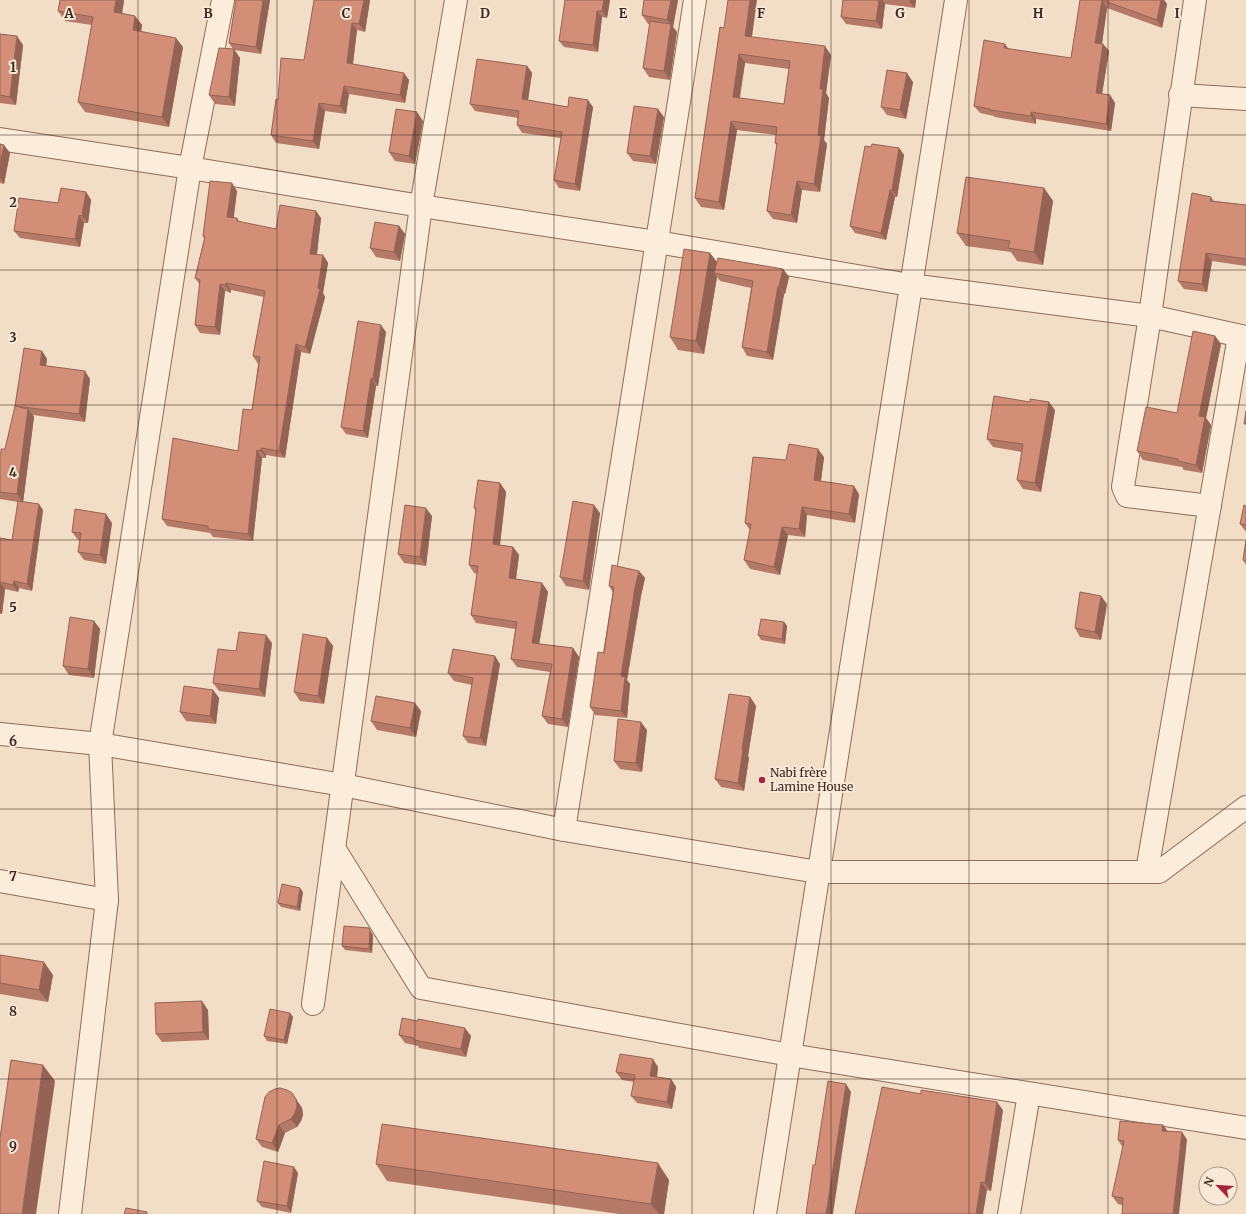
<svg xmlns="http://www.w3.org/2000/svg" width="1246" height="1214" viewBox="0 0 1246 1214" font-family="Merriweather,serif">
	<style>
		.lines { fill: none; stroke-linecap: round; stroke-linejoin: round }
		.minor-casing { stroke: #8f6c59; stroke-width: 24 }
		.minor { stroke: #fcecda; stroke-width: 22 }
		.wall { fill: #b57a67; fill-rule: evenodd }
		.shaded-wall { fill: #946354 }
		.building { fill: #d38e78; stroke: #946354; fill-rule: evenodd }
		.grid { fill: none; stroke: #3e281e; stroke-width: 1; stroke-opacity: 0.55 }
		.poi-dot { fill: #a4243c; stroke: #f9e8d6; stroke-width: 1.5 }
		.labels { text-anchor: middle; stroke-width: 4; stroke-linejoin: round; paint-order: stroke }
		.poi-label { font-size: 12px; fill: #3e281e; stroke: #f9e8d6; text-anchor: start }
		.grid-label { font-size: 13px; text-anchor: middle; font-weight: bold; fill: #3e281e; stroke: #f9e8d6; stroke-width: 4; stroke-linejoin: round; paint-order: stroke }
	</style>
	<rect width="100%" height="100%" fill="#f2ddc6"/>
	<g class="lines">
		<defs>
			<g id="minor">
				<polyline points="1195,0 1150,316 1123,487 1127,496 1210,506"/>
				<polyline points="1180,95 1246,99"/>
				<polyline points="0,139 190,168 421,206 657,242 910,285 1150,316 1246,337"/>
				<polyline points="0,734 100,744 343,785 564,830 818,872 1159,872 1246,807"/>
				<polyline points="564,830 695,0"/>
				<polyline points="334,848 421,988 790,1055 1246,1128"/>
				<polyline points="1147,871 1239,336"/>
				<polyline points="0,881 107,900"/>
				<polyline points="313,1004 421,206 456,0"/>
				<polyline points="70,1214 107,900 100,744 190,168 223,0"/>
				<polyline points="765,1214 956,0"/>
				<polyline points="1009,1214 1029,1094"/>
			</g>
		</defs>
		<use href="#minor" class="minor-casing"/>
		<use href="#minor" class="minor"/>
	</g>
	<g class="wall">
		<polygon points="60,0 124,0 122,13 135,16 142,25 141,31 183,47 169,127 85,112 78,102 92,25 65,21 58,11"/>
		<polygon points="236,0 270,0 261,54 234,50 240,58 235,106 215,104 209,95 233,49 229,43"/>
		<polygon points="370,0 365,32 357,30 353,64 409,80 405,103 349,94 346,114 325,111 319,149 276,143 271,135 304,60"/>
		<polygon points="610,0 607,18 602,17 598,52 564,47 559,41"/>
		<polygon points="678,0 673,27 677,32 670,80 649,77 643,68 650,24 648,24 642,15"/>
		<polygon points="843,0 916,0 915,8 885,4 882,29 846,24 841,17"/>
		<polygon points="1080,0 1164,0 1167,4 1162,28 1107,8 1102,44 1103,44 1109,51 1102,94 1110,95 1115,103 1111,131 1036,119 1036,124 995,117 994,116 980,113 974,106 1009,49 1071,58"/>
		<path d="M720,27l32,10 79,18 -5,38 3,5 -5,42 3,4 -7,48 -18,-2 -5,33 -24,-4 -6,-8 10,-65 -2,-3 1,-8 -39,-5 -13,80 -23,-3 -6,-9zM745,63l44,6 -5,35 -44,-6z"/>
		<polygon points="0,34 23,45 16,105 0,103"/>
		<polygon points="527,66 532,73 528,100 568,107 593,107 580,191 559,188 554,180 561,138 522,133 517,125 518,118 475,111 470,104"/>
		<polygon points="913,82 906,119 887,115 881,107"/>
		<polygon points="664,117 656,164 633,161 627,153"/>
		<polygon points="423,121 415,164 395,161 389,152"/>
		<polygon points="0,144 10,153 4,184 0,183"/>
		<polygon points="871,147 899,148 904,155 897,197 895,197 886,240 855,233 850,226"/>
		<polygon points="1044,188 1053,201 1043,265 1017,261 1011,252 966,246 957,233"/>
		<polygon points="237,191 233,218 237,218 240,222 276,229 321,218 317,255 323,255 328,263 323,293 325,297 310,354 301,352 285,458 266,455 266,458 262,458 253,541 213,537 210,533 167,526 162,519 238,451 252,410 258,364 253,356 264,297 231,290 231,293 225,291 220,335 200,333 195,325 200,285 195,278 204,239 203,236"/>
		<polygon points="86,192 91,200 88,223 84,223 80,247 20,238 14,231 58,203"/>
		<polygon points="1211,197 1214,201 1246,205 1246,266 1212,261 1207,292 1184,289 1178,281"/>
		<polygon points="399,226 405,234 400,261 376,257 370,248"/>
		<polygon points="710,253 717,262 783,269 789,277 785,294 784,294 773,360 747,356 742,347 751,288 720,281 717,277 704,354 678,350 670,337"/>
		<polygon points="386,332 378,386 376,386 368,438 346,434 341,427"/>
		<polygon points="1215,336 1221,344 1206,418 1211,425 1202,473 1184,470 1182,467 1143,460 1137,451 1177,413"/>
		<polygon points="42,351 47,359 46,366 90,379 85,422 33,415 34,417 23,502 43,510 32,591 19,588 18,592 5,589 2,614 0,614 0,538 12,540 18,502 0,499 0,453 5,449 16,407 15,406"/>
		<polygon points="1030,402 1055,410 1041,492 1023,489 1017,480 1022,452 993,447 987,439"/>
		<polygon points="824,457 821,481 859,494 855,523 807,515 805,537 788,535 780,575 750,569 744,560 750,530 745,523 786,460"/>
		<polygon points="500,483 506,492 500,545 513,547 519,555 516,579 542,583 548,592 539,644 573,648 579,657 568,727 548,724 542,716 550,672 517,667 511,659 515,629 476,623 471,615 477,574 474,573 469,565 476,510 474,508"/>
		<polygon points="1246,506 1246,532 1240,524"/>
		<polygon points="600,513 589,590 566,586 560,577"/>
		<polygon points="432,516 426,566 404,563 398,554"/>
		<polygon points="112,523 106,564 84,560 78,552 80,540 78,540 72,532"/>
		<polygon points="1246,540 1246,565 1243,560"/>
		<polygon points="639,571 645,578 641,596 627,680 630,684 627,718 595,715 590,707 604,653 613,593 609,586"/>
		<polygon points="1107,604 1101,640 1080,637 1075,628"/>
		<polygon points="94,621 100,629 94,678 69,675 63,666"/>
		<polygon points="784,622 787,626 785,644 761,640 758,635"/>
		<polygon points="327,638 333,646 324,704 300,701 294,692"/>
		<polygon points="272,643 265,697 219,691 213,683 236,651"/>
		<polygon points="500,664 486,746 468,743 463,736 472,685 454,681 448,673"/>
		<polygon points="213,690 219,698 216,724 186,721 180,712"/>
		<polygon points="750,697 756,706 748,756 749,758 744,791 721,787 715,779"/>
		<polygon points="421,711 416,737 377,730 371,721"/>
		<polygon points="647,730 642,772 620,769 614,761"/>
		<polygon points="303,892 300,911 281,907 278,903"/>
		<polygon points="369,928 373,935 372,953 345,950 342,946"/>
		<polygon points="0,955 53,975 48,1002 0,994"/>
		<polygon points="208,1010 209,1040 162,1042 156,1034"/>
		<polygon points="290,1013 293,1017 287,1044 267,1041 264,1036"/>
		<polygon points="418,1021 471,1036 466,1057 419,1048 418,1046 405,1043 399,1035"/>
		<polygon points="658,1067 657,1077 671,1079 676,1087 672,1109 637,1103 631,1096 634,1082 622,1080 616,1072"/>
		<polygon points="298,1102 302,1108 303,1115 301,1121 297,1127 285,1133 278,1152 262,1147 256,1139"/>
		<polygon points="1003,1110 991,1191 987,1190 855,1214"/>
		<polygon points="1163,1125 1167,1131 1182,1132 1187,1140 1122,1205 1118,1204 1112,1196 1123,1148 1118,1140"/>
		<polygon points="376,1164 669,1180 664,1214 619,1214 387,1181"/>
		<polygon points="298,1173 291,1213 262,1207 257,1201"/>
	</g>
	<g class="shaded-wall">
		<polygon points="116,0 124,0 121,22 114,12"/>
		<polygon points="263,0 270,0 261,54 256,47"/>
		<polygon points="364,0 370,0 365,32 359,24"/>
		<polygon points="604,0 610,0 607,18 602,11"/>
		<polygon points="671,0 678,0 673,27 677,32 670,80 664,71 671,25 667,20"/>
		<polygon points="750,0 757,0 751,44 745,36"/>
		<polygon points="879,0 882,0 885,4 882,29 876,21"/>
		<polygon points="910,0 916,0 915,8 909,1"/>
		<polygon points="1102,0 1107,8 1101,50 1095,43"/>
		<polygon points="1161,0 1164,0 1167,4 1162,28 1157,20"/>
		<polygon points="597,11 602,17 598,52 593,45"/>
		<polygon points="135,16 142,25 140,40 133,30"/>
		<polygon points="352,23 357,30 352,71 347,63"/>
		<polygon points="17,36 23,45 16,105 10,97"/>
		<polygon points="176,38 183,47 169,127 162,117"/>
		<polygon points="1005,44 1010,51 1004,48"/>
		<polygon points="1103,44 1109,51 1101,100 1096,93"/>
		<polygon points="825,46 831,55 826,93 829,98 824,140 827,144 820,192 814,184 818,135 820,89"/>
		<polygon points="234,49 240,58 235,106 229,97"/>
		<polygon points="739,54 745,63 738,105 733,97"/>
		<polygon points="527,66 532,73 527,107 522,99"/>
		<polygon points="404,73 409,80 405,103 400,95"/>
		<polygon points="907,73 913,82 906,119 900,110"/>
		<polygon points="344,86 349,94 346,114 340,106"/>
		<polygon points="1110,95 1115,103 1111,131 1106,124"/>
		<polygon points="588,100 593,107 580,191 575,184"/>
		<polygon points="319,103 325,111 319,149 313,141"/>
		<polygon points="658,109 664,117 656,164 650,156"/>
		<polygon points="417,112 423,121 415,164 409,156"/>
		<polygon points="1031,112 1036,119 1036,124 1031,116"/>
		<polygon points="731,121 737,130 724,210 719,202"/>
		<polygon points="4,145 10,153 4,184 0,178 0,164"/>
		<polygon points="899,148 904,155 897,197 892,190"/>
		<polygon points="797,181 802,190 797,223 791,215"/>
		<polygon points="232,183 237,191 233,224 227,217"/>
		<polygon points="1044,188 1053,201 1043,265 1034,252"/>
		<polygon points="890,190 895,197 886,240 881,233"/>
		<polygon points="86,192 91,200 88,223 82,216"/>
		<polygon points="316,211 321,218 316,261 310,254"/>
		<polygon points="79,215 84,223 80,247 75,239"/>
		<polygon points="399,226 405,234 400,261 394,252"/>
		<polygon points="710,253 719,265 714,273 717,277 704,354 696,341"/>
		<polygon points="1206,253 1212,261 1207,292 1202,284"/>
		<polygon points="323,255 328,263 323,293 325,297 310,354 305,347 318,288"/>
		<polygon points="783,269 789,277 785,294 779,286"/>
		<polygon points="226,283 231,290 231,293 225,285"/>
		<polygon points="220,284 225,291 220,335 215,327"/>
		<polygon points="778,286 784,294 773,360 767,352"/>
		<polygon points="381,325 386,332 378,386 373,379"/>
		<polygon points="1215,336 1221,344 1206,418 1211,425 1202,473 1196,465 1199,416"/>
		<polygon points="296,344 301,352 285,458 279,451"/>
		<polygon points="42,351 47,359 45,373 40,365"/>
		<polygon points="85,371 90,379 85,422 79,414"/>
		<polygon points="371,378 376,386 368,438 363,431"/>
		<polygon points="1049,402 1055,410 1041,492 1035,483"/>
		<polygon points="28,409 34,417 23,503 17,494"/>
		<polygon points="261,448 266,455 266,458 261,451"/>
		<polygon points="818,449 824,457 820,488 814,480"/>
		<polygon points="257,450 262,458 253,541 248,534"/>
		<polygon points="500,483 506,492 499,552 493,544"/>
		<polygon points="854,486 859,494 855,523 849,514"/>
		<polygon points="39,504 43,510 32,591 27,584"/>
		<polygon points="594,505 600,513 589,590 583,581"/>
		<polygon points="802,507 807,515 805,537 799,529"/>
		<polygon points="426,508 432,516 426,566 420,557"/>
		<polygon points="106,514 112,523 106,564 100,555"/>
		<polygon points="782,527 788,535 780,575 774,567"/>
		<polygon points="513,547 519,555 515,586 509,578"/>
		<polygon points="639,571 645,578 641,596 627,680 630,684 627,718 621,711 621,676 635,588"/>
		<polygon points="14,581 19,588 18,592 13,585"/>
		<polygon points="0,582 5,589 2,614 0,612"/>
		<polygon points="542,583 548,592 538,651 532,643"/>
		<polygon points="1101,596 1107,604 1101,640 1095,632"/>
		<polygon points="94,621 100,629 94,678 88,669"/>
		<polygon points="784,622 787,626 785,644 782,639"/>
		<polygon points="266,635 272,643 265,697 259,689"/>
		<polygon points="327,638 333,646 324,704 318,696"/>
		<polygon points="573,648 579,657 568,727 562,719"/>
		<polygon points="495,656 500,664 486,746 480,738"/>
		<polygon points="213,690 219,698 216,724 210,716"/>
		<polygon points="750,697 756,706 748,756 749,758 744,791 738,783 742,750"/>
		<polygon points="415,703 421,711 416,737 410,728"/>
		<polygon points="641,722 647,730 642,772 636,763"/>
		<polygon points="300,888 303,892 300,911 297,907"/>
		<polygon points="370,931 373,935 372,953 369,949"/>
		<polygon points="44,962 53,975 48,1002 39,990"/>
		<polygon points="202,1001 208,1010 209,1040 203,1032"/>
		<polygon points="290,1013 293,1017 287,1044 284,1040"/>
		<polygon points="465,1028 471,1036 466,1057 461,1049"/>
		<polygon points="653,1059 658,1067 656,1083 650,1076"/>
		<polygon points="43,1065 55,1081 36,1214 22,1214"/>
		<polygon points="671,1079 676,1087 672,1109 667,1102"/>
		<polygon points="846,1084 851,1092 833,1214 826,1214"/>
		<polygon points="292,1093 302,1108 303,1115 301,1121 297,1127 291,1119"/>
		<polygon points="997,1102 1003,1110 991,1191 985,1183"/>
		<polygon points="279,1125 285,1133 278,1152 272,1143"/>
		<polygon points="1163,1125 1169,1133 1162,1131"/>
		<polygon points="1182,1132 1187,1140 1179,1214 1173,1214"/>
		<polygon points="658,1163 669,1180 664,1214 659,1214 651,1204"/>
		<polygon points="294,1167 298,1173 291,1213 287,1206"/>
		<polygon points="981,1182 987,1190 983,1214 976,1214"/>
	</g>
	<g class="building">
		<polygon points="60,0 116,0 114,12 135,16 133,30 176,38 162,117 78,102 93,17 58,11"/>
		<polygon points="236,0 263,0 256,47 229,43"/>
		<polygon points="314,0 364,0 359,24 352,23 347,63 404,73 400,95 344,86 340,106 319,103 313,141 271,135 276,99 278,100 281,58 304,60"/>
		<polygon points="565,0 604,0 602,11 597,11 593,45 559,41"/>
		<polygon points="644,0 671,0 667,20 642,15"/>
		<path d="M728,0h22l-5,36 80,10 -5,43h3l-5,46 3,1 -7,48 -17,-3 -6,34 -24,-4 10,-68h-2l2,-16 -46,-6 -12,81 -24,-4 25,-171 4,1zM739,54l51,7 -6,43 -51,-7z"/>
		<polygon points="843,0 879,0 876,21 841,17"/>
		<polygon points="1080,0 1161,0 1157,20 1102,0 1095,43 1103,44 1096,93 1110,95 1106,124 1031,112 1031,116 990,110 990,109 974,106 984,40 1005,44 1004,48 1071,58"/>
		<polygon points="650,21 671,24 664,71 643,68"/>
		<polygon points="0,34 17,36 10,97 0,95"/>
		<polygon points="219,48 234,49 229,97 209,95"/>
		<polygon points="477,59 527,66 522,99 568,107 569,97 588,100 575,184 554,180 562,132 517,125 519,111 470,104"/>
		<polygon points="887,70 907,73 900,110 881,107"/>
		<polygon points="634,106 658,109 650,156 627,153"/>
		<polygon points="396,109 417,112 409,156 389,152"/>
		<polygon points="0,144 4,145 0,164"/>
		<polygon points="872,144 899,148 892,190 890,190 881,233 850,226 865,146 871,147"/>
		<polygon points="966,177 1044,188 1034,252 1008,248 1010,241 957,233"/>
		<polygon points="210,181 232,183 227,217 237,218 237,221 276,229 280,205 316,211 310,254 323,255 318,288 320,289 305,347 296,344 279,451 261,448 261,451 257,450 248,534 208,529 208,526 162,519 173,438 238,451 243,409 252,410 260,357 253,356 265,291 226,283 225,285 220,284 215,327 195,325 200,280 195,278 205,237 203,236"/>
		<polygon points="61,188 86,192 82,216 79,215 75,239 14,231 19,198 58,203"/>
		<polygon points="1192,193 1211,197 1210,201 1246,205 1246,259 1206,253 1202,284 1178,281"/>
		<polygon points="375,222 399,226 394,252 370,248"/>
		<polygon points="684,249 710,253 696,341 670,337"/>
		<polygon points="718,258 783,269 779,286 778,286 767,352 742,347 753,281 714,273"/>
		<polygon points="358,321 381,325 373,379 371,378 363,431 341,427"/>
		<polygon points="1193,331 1215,336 1199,416 1205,417 1196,465 1178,461 1178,459 1137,451 1146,407 1177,413"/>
		<polygon points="24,348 42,351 40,365 85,371 79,414 15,406"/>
		<polygon points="994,396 1030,402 1030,399 1049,402 1035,483 1017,480 1023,444 987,439"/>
		<polygon points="15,406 28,409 17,494 0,492 0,453 1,453 1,449 5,449"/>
		<polygon points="1246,411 1246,424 1244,424"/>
		<polygon points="789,444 818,449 814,480 854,486 849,514 802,507 799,529 782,527 774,567 744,560 751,524 745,523 753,457 786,460"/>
		<polygon points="478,480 500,483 493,544 513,547 509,578 542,583 532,643 573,648 562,719 542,716 552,664 511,659 517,622 471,615 478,566 469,565 476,508 474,508"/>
		<polygon points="18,501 39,504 27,584 14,581 13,585 0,582 0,586 0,538 12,540"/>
		<polygon points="573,501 594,505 583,581 560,577"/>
		<polygon points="405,505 426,508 420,557 398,554"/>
		<polygon points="1244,505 1246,506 1246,525 1240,524"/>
		<polygon points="75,509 106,514 100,555 78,552 81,533 72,532"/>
		<polygon points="1246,540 1246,561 1243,560"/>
		<polygon points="612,565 639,571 635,588 621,676 625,677 621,711 590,707 598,652 604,653 614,587 609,586"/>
		<polygon points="1080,592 1101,596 1095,632 1075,628"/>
		<polygon points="70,617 94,621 88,669 63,666"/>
		<polygon points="761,619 784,622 782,639 758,635"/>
		<polygon points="239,632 266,635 259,689 213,683 218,649 236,651"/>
		<polygon points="303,634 327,638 318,696 294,692"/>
		<polygon points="453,649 495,656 480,738 463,736 473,678 448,673"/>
		<polygon points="184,686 213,690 210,716 180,712"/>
		<polygon points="729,694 750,697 742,750 743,750 738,783 715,779"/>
		<polygon points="376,696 415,703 410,728 371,721"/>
		<polygon points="618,719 641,722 636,763 614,761"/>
		<polygon points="282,884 300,888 297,907 278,903"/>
		<polygon points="344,926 369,928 370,931 369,949 342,946"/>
		<polygon points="0,955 44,962 39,990 0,983"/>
		<polygon points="202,1001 203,1032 156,1034 155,1003"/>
		<polygon points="270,1009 290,1013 284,1040 264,1036"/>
		<polygon points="402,1018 418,1021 418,1019 465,1028 461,1049 414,1040 414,1038 399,1035"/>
		<polygon points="620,1054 653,1059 650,1076 671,1079 667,1102 631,1096 635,1075 616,1072"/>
		<polygon points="11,1060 43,1065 22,1214 0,1214 0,1138"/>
		<polygon points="828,1081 846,1084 826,1214 806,1214 813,1165 815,1165"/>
		<polygon points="882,1087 921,1094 921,1090 997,1102 985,1183 981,1182 976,1214 855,1214"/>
		<polygon points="280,1088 287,1090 292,1093 296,1099 297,1106 295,1113 291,1119 279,1125 272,1143 256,1139 265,1097 269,1092 275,1089"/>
		<polygon points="1120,1121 1163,1125 1162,1131 1182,1132 1173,1214 1122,1214 1123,1198 1112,1196 1124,1141 1118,1140"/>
		<polygon points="382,1124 658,1163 651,1204 376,1164"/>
		<polygon points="264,1161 294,1167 287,1206 257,1201"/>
		<polygon points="126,1208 147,1212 147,1214 124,1214"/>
	</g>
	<path class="grid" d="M138,0v1214M277,0v1214M415,0v1214M554,0v1214M692,0v1214M831,0v1214M969,0v1214M1108,0v1214M0,135h1246M0,270h1246M0,405h1246M0,540h1246M0,674h1246M0,809h1246M0,944h1246M0,1079h1246"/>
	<circle class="poi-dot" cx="762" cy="780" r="4"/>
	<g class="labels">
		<g class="poi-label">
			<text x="770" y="777">Nabi frère<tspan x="770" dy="14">Lamine House</tspan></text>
		</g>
	</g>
	<g class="grid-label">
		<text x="69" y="18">A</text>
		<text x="208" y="18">B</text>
		<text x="346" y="18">C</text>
		<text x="485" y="18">D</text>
		<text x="623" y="18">E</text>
		<text x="761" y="18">F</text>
		<text x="900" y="18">G</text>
		<text x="1038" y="18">H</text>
		<text x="1177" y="18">I</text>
		<text x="13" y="72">1</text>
		<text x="13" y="207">2</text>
		<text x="13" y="342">3</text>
		<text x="13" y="477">4</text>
		<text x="13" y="612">5</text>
		<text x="13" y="746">6</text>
		<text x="13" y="881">7</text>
		<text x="13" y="1016">8</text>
		<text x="13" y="1151">9</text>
	</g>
	<g transform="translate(1218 1186) rotate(295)"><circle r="19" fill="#f9e8d6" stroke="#ae9b8c"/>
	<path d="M0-3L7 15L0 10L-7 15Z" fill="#a4243c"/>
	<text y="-6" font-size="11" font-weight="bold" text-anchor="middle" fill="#3e281e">N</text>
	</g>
</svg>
